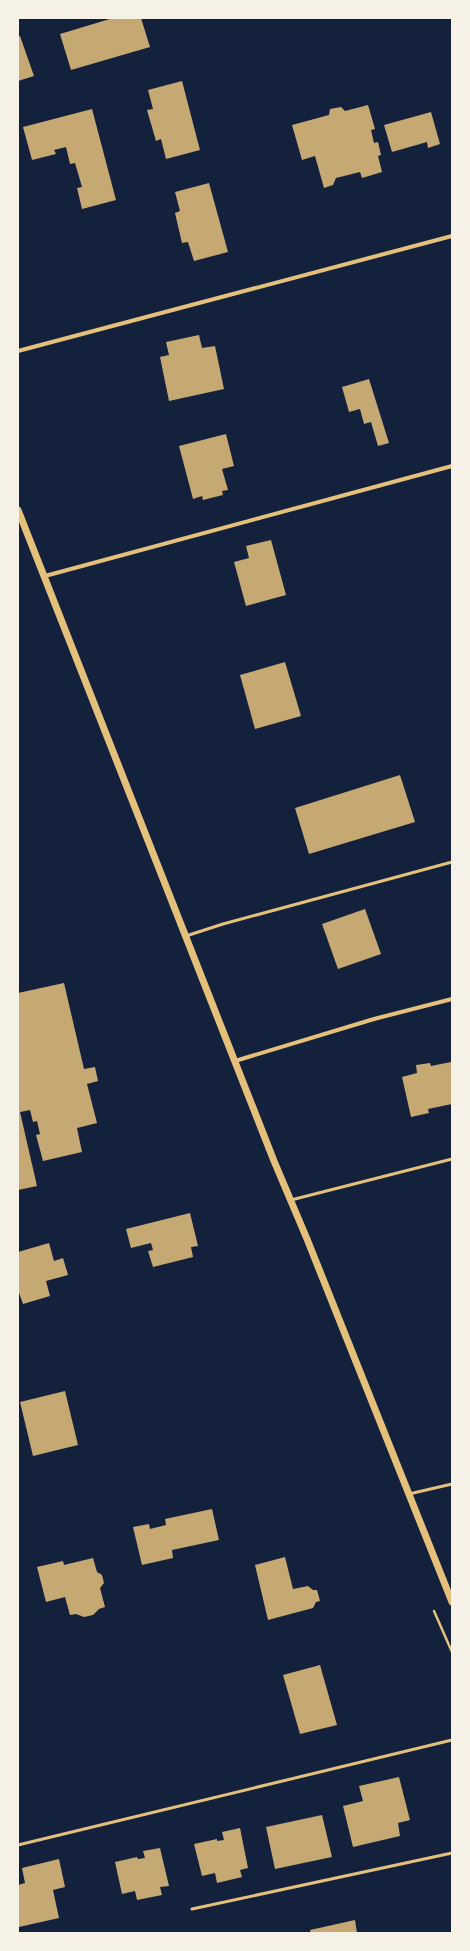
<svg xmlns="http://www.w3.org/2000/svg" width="470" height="1951" viewBox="0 0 470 1951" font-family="'Space Grotesk',sans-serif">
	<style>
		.building { fill: #c6a872 }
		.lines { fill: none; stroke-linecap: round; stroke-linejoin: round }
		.path { stroke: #e5c07b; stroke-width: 2.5 }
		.service { stroke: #e5c07b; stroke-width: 3 }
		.minor { stroke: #e5c07b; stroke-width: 4 }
		.tertiary { stroke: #e5c07b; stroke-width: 7 }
	</style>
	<rect width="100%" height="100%" fill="#14213d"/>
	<g class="building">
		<polygon points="113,18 141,18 150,47 71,70 60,34"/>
		<polygon points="20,36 34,76 18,81 18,37"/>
		<polygon points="182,81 200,150 166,159 161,139 156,141 147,110 153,109 148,90"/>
		<polygon points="368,105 375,129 371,130 374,143 378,142 381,155 378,156 382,172 362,178 360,172 336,178 333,185 324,188 315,156 302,160 292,125 329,115 330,109 341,107 345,111"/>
		<polygon points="92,109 116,200 82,209 77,188 82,187 75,163 70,164 66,147 54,150 56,154 32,160 23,127"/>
		<polygon points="431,112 440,144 428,148 427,142 392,152 384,125"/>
		<polygon points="209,183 228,252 194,261 188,242 182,243 175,213 180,211 175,192"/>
		<polygon points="199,335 202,348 215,346 224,389 169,401 160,357 169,355 166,342"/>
		<polygon points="369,379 389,443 378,446 371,422 364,424 360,409 349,412 342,387"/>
		<polygon points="226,434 234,466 222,469 228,490 222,491 223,495 203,500 202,496 193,499 179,446"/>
		<polygon points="271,540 286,595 246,606 234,562 249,558 246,546"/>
		<polygon points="285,662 301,716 255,729 240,675"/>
		<polygon points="400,775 415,822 309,854 295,808"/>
		<polygon points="365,909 381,954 338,969 322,924"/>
		<polygon points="64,983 84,1069 95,1067 98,1081 87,1084 97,1123 77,1128 82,1152 43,1161 36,1135 40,1134 37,1121 33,1122 30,1110 20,1112 37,1186 18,1190 18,993"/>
		<polygon points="451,1062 452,1104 428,1109 429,1113 411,1117 402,1077 417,1073 416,1065 430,1063 431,1066"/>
		<polygon points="190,1213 198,1246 191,1247 193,1257 153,1267 148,1251 153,1250 151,1243 131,1248 126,1229"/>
		<polygon points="49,1243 54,1261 63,1258 68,1275 46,1281 50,1296 23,1304 18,1290 18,1252"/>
		<polygon points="65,1391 78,1445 33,1456 20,1402"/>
		<polygon points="212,1509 219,1540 172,1550 173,1558 142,1565 133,1527 149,1524 150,1529 166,1525 165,1519"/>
		<polygon points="285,1557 293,1589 308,1586 313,1590 317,1590 320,1601 316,1602 313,1608 268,1620 255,1565"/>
		<polygon points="93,1558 97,1572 102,1575 104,1583 100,1588 105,1607 99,1609 93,1615 84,1617 76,1614 70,1615 65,1597 46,1602 37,1567 63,1561 64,1565"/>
		<polygon points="320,1665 337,1725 300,1734 283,1675"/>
		<polygon points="399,1777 410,1820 398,1823 400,1836 353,1847 343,1806 363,1801 359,1786"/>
		<polygon points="322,1815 332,1857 275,1869 266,1827"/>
		<polygon points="240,1828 248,1868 240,1870 242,1877 217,1883 215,1873 202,1876 194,1844 217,1839 217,1841 224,1840 222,1832"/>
		<polygon points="160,1848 169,1886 160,1887 162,1895 137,1900 135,1891 122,1894 115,1862 137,1857 138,1859 145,1858 143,1851"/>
		<polygon points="59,1859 65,1887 53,1890 59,1918 19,1927 18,1885 25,1883 22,1868"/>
		<polygon points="355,1920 357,1933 311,1933 310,1930"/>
	</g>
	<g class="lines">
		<polyline class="path" points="434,1611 452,1652"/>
		<g class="service">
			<polyline points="186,936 223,924 452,862"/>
			<polyline points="291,1200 452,1159"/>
			<polyline points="409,1494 452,1484"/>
			<polyline points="18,1845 452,1740"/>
			<polyline points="192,1909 452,1853"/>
		</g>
		<g class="minor">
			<polyline points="18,351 452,236"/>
			<polyline points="45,576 452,466"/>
			<polyline points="235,1061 374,1019 452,999"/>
		</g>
		<polyline class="tertiary" points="18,510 274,1161 307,1239 452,1602"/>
	</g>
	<rect width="470" height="1951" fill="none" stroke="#f6f1e7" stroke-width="38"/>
</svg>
